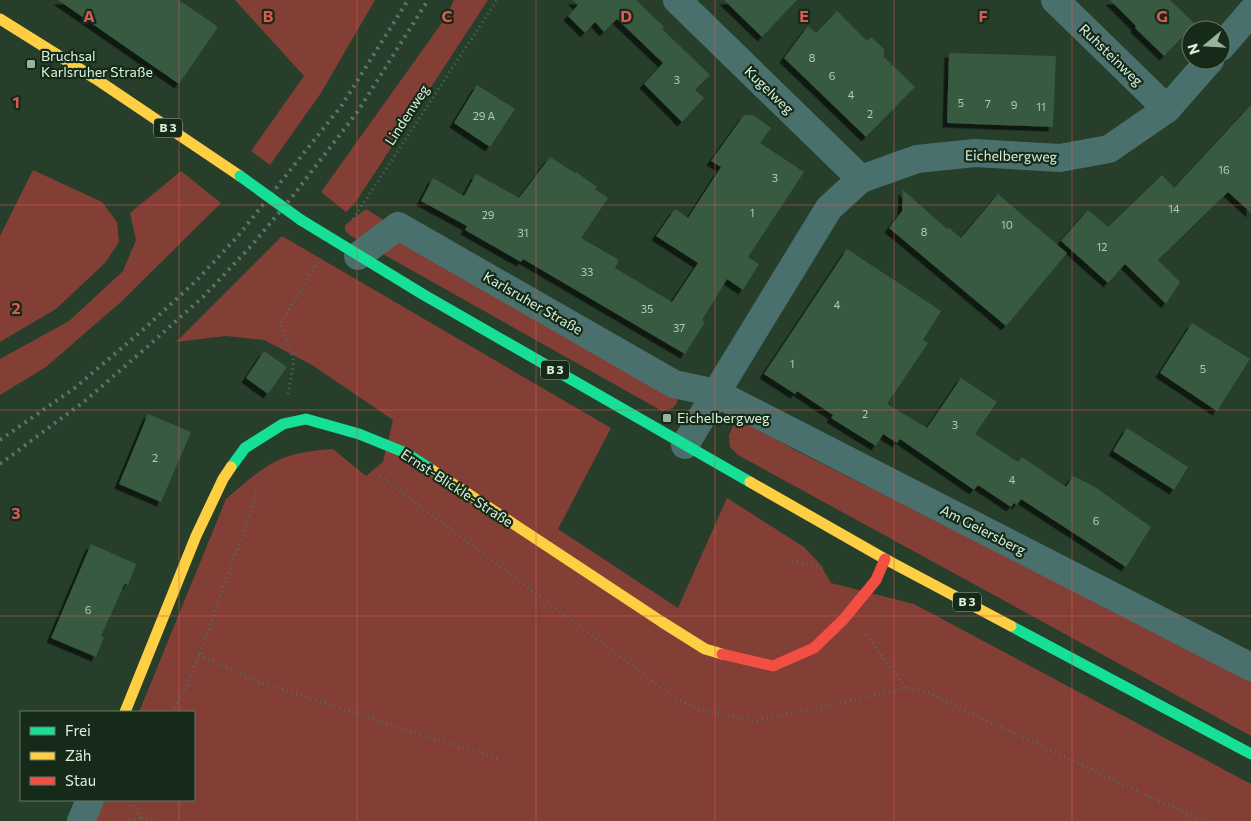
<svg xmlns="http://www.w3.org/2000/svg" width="1251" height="821" viewBox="0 0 1251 821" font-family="Commissioner,sans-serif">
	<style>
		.green { fill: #833f35 }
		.building { fill: #385a41; filter: url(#shadow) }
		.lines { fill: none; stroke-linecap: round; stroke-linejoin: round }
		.path { stroke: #4f6c67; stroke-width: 3; stroke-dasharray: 1 4; stroke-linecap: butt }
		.street { stroke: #4a706e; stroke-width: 28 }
		.fast { stroke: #16e098; stroke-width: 11 }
		.slow { stroke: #ffcf43; stroke-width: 11 }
		.jam { stroke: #f24e42; stroke-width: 11 }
		.rail { stroke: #58746d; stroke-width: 4; stroke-dasharray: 2.5 5; stroke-linecap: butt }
		.fast-bridge { stroke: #16e098; stroke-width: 11 }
		.grid { fill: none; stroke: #d75a55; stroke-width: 1; stroke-opacity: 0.55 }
		.poi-dot { fill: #9ab39e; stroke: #162a19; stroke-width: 2 }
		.labels { text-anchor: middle; stroke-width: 4.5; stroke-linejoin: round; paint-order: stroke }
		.number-label { font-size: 11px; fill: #b1ccb5 }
		.shield { fill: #162a19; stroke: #9eb6a2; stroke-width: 1 }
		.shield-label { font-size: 12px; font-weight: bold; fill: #d9f2dc }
		.street-label { font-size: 14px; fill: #d9f2dc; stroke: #162a19 }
		.poi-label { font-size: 14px; fill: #d9f2dc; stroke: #162a19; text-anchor: start }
		.grid-label { font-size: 16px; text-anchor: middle; font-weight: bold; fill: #d75a55; stroke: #162a19; stroke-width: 4.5; stroke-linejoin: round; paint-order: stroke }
	</style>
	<defs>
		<filter id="shadow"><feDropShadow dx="-4.5" dy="4.5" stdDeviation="0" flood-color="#0009"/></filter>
	</defs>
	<rect width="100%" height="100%" fill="#263e2a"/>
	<g class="green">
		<polygon points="235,0 375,0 321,93 270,165 251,151 304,76"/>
		<polygon points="454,0 488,0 355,203 346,212 321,192 446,17"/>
		<polygon points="33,170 102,202 117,222 119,242 105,263 56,309 0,342 0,236"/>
		<polygon points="181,171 221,203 122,301 46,367 0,395 0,359 69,321 123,271 136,240 130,213"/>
		<polygon points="366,209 530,309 677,394 677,403 673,408 662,411 349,235 345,230 345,225"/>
		<path d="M282,236l329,192 -53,101 120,79 49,-110 77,49 16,17 11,19 83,21 337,180v37h-1157l9,-21h91v-88h-55l87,-213c16,-14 37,-33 57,-41 16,-6 33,-8 50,-9l33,27 17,-14 10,-42 -81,-55 -48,-25 -38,-4 -50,6z"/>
		<polygon points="737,417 795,450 1251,679 1251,736 738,455 730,447 729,435"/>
	</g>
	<g class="building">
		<polygon points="58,0 179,0 218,27 179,84"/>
		<polygon points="572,0 636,0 664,27 662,29 710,75 695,90 704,98 682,122 644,84 663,63 617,19 604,32 595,22 585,33 568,16 578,5"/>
		<polygon points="724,0 797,0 762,37"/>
		<polygon points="1110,0 1170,0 1195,24 1164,56 1135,28 1136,26"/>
		<polygon points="837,11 867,41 871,37 884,49 884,57 915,87 866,137 784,58 808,26 816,33"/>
		<polygon points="949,53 1056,56 1053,127 947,123"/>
		<polygon points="477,85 515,109 490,147 454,123"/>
		<polygon points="1251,105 1251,213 1228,192 1158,260 1180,282 1166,304 1125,264 1108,283 1061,241 1088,210 1108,227 1162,175 1174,188"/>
		<polygon points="744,115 753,115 771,128 760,143 804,172 748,257 759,264 743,290 727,279 702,320 705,322 685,354 523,259 521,262 465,230 467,226 421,201 433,178 464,196 476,174 519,198 550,157 575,173 576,172 597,187 595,189 608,198 581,238 619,260 615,268 672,302 698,263 656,236 675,209 688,218 721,167 711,161"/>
		<polygon points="903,190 947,229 949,228 961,238 998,194 1067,253 1006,326 889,228 902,211"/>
		<polygon points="847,249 941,311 923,340 928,343 887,404 927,428 961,378 997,402 975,434 1018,462 1022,457 1066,487 1073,476 1095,487 1151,527 1126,567 1021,499 1017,505 1014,503 1011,507 978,485 974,490 900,439 897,443 883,434 876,446 831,418 833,415 797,391 795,394 764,374"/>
		<polygon points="1192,323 1250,359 1217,411 1160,373"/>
		<polygon points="264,351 287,367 268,394 246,378"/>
		<polygon points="148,414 191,432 161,502 119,484"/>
		<polygon points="1127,428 1188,467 1174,490 1113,451"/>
		<polygon points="91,544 136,564 128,585 125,583 101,636 104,637 96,657 51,638"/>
	</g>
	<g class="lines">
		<g class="path">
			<polyline points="353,219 497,0"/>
			<polyline points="288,394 294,361 280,324 318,262"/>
			<polyline points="380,476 676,699 699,709 756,721 906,688 928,693 1202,821"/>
			<polyline points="787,560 823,568"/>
			<polyline points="866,635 906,688"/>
			<polyline points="199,655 258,682 498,759"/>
			<polyline points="172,712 188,685 256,497 255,484"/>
			<polyline points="134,800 133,806 142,817 154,821"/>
			<polyline points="130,821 142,817"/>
		</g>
		<g class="street">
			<polyline points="677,0 861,179"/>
			<polyline points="1055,0 1167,109"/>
			<polyline points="1221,47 1251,12"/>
			<polyline points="358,256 398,226 674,384 716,393 1251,667"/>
			<polyline points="685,445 716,393 829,208 861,179 917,159 975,153 1060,158 1109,149 1167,109 1210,60"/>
			<polyline points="81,821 90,800"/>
		</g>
		<g class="fast">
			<polyline points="301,220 424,295 750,482"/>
			<polyline points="231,467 245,448 283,424 306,419 359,434 406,453 432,470"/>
			<polyline points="1011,626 1251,754"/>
		</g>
		<g class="slow">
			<polyline points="0,19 96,79 240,176"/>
			<polyline points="432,470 662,622 705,649 722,654"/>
			<polyline points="750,482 885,559 1011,626"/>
			<polyline points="125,712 196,536 223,479 231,467"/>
		</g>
		<polyline class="jam" points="722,654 773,666 814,648 843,620 876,580 885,559"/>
		<g class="rail">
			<polyline points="0,440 76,387 145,328 197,280 238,236 342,105 408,0"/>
			<polyline points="0,464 86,400 147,347 204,296 252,245 292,197 358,111 428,0"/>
		</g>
		<polyline class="fast-bridge" points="240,176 301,220"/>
	</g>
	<path class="grid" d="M179,0v712M357,0v821M536,0v821M715,0v821M894,0v821M1072,0v821M0,205h1251M0,410h1251M0,616h1251M179,800v21"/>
	<g class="poi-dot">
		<rect x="26" y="59" width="10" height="10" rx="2.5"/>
		<rect x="662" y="413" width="10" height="10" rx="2.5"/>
	</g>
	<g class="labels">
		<g class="number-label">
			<text x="812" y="62">8</text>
			<text x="832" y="80">6</text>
			<text x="677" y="84">3</text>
			<text x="851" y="99">4</text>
			<text x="961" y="107">5</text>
			<text x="988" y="108">7</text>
			<text x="1014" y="109">9</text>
			<text x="1041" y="111">11</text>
			<text x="870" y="118">2</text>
			<text x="484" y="120">29 A</text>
			<text x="1224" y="174">16</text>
			<text x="775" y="182">3</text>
			<text x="1174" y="213">14</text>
			<text x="752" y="217">1</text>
			<text x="488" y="219">29</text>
			<text x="1007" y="229">10</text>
			<text x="924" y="236">8</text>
			<text x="523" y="237">31</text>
			<text x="1102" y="251">12</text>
			<text x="587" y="276">33</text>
			<text x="837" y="309">4</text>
			<text x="647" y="313">35</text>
			<text x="679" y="332">37</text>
			<text x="792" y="368">1</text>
			<text x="1203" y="373">5</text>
			<text x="865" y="418">2</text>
			<text x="955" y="429">3</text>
			<text x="155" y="462">2</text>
			<text x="1012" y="484">4</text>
			<text x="1096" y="525">6</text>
			<text x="88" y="614">6</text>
		</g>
		<g class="shield">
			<rect x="154" y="118.5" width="28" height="19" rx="4"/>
			<rect x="541" y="360.5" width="28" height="19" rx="4"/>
			<rect x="953" y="592.5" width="28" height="19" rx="4"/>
		</g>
		<g class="shield-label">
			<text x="168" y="132">B 3</text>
			<text x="555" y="374">B 3</text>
			<text x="967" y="606">B 3</text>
		</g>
		<g class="street-label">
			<text transform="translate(1111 55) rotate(44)" y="5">Ruhsteinweg</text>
			<text transform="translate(769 90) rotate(44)" y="5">Kugelweg</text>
			<text transform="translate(407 115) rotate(-57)" y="5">Lindenweg</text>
			<text transform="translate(1011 156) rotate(1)" y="5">Eichelbergweg</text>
			<text transform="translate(533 303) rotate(30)" y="5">Karlsruher Straße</text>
			<text transform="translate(457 488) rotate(33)" y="5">Ernst-Blickle-Straße</text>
			<text transform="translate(983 530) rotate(27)" y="5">Am Geiersberg</text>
		</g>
		<g class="poi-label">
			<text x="41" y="61">Bruchsal<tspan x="41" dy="16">Karlsruher Straße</tspan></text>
			<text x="677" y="423">Eichelbergweg</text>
		</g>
	</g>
	<g class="grid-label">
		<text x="89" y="22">A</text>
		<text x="268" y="22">B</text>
		<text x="447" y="22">C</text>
		<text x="626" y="22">D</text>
		<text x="804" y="22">E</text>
		<text x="983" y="22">F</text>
		<text x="1162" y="22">G</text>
		<text x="16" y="108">1</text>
		<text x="16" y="314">2</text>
		<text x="16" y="519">3</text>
	</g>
	<rect x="20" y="711" width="175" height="90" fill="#162a19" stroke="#647a67"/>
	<rect x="30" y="727" width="25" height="8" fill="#16e098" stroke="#647a67"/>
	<text x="65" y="736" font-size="15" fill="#d9f2dc">Frei</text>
	<rect x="30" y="752" width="25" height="8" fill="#ffcf43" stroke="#647a67"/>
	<text x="65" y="761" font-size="15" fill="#d9f2dc">Zäh</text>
	<rect x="30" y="777" width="25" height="8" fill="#f24e42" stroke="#647a67"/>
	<text x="65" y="786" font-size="15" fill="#d9f2dc">Stau</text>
	<g transform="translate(1206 45) rotate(252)"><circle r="24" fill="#162a19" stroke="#647a67"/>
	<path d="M0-4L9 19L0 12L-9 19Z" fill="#9ab39e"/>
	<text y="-8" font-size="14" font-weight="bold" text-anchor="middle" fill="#d9f2dc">N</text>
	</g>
</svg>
